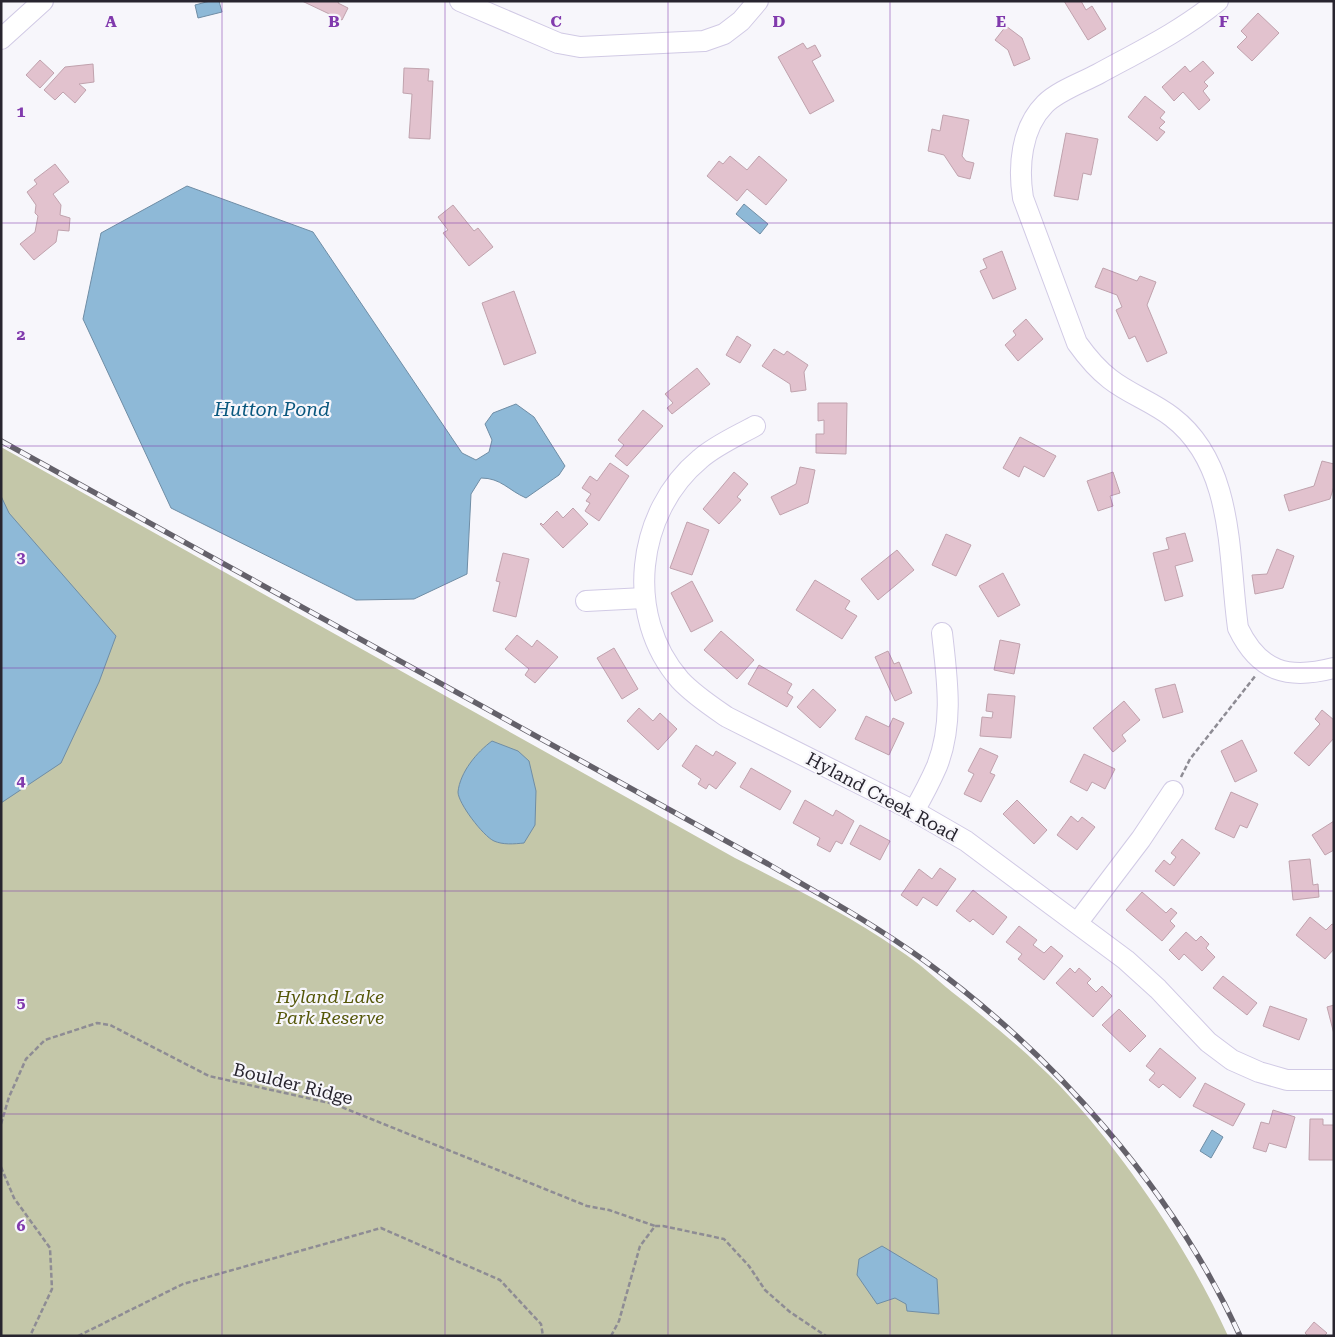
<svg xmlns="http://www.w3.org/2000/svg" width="1335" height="1337" viewBox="0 0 1335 1337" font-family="'Roboto Serif',serif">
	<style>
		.green { fill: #c4c7a9 }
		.water { fill: #8eb9d7; stroke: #6f8da5 }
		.building { fill: #e2c2ce; stroke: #c0a2ad }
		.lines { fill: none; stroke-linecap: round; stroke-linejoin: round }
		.minor-casing { stroke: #d1cae5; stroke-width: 22 }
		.path { stroke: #8e8c94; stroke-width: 2.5; stroke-dasharray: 5 2.5; stroke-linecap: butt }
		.minor { stroke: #fff; stroke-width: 20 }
		.rail-casing { stroke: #64616a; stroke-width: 5.5 }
		.rail { stroke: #f7f6fb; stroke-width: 4; stroke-dasharray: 11; stroke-linecap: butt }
		.grid { fill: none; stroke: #813aad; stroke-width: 1; stroke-opacity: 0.55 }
		.labels { text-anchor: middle; stroke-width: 4.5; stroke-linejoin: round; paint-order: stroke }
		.street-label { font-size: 18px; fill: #28252f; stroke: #f7f6fb }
		.park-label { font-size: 18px; font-style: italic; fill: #555709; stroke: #f7f6fb }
		.water-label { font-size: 19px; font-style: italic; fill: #09577e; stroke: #f7f6fb }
		.grid-label { font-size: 16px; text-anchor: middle; font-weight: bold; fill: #813aad; stroke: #f7f6fb; stroke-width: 4.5; stroke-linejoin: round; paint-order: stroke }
	</style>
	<rect width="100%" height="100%" fill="#f7f6fb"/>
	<path class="green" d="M1,447l734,411c55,28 113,56 164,92 19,12 36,28 53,42 37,29 75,60 108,94 65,69 129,164 168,250h-1227z"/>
	<g class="water">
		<polygon points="210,1 219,1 222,12 198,18 195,5"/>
		<path d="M187,186l126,46 149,221 14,7 13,-8 3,-12 -7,-16 8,-11 23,-9 18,13 31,49 -6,9 -33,23c-18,-8 -25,-20 -45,-20l-10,16 -4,80 -53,25 -58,1 -185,-92 -88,-189 18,-86z"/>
		<polygon points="744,204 768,224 760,234 736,214"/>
		<polygon points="1,496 9,513 116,636 99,682 61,763 1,803"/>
		<path d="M492,741l26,10 11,10 7,30 -1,34 -11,18c-10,1 -21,2 -30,-2 -11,-5 -36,-38 -36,-49 2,-20 19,-40 34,-51z"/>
		<polygon points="1212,1130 1223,1137 1211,1158 1200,1151"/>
		<polygon points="882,1246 937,1279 939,1314 907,1311 906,1304 895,1298 877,1304 857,1275 859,1259"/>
	</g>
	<g class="building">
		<polygon points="302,1 339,1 338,3 348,8 342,20"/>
		<polygon points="1064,1 1081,1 1086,10 1092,6 1106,29 1088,40"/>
		<polygon points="1258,13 1279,33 1252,61 1237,47 1247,37 1241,31"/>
		<polygon points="1006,26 1022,38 1030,59 1014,66 1008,50 995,40"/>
		<polygon points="803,43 807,49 815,45 821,56 812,61 834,101 810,114 778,57"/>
		<polygon points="40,60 54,73 40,88 26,75"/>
		<polygon points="1203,61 1214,73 1204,82 1208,86 1203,91 1210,100 1199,110 1183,92 1174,101 1162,87 1185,66 1190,72"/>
		<polygon points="93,64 94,82 79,84 86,90 75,103 63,92 55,100 44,90 65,67"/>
		<polygon points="404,68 429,69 428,81 433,81 430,139 409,138 412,94 403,93"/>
		<polygon points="1145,96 1165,112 1160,118 1165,122 1159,128 1165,132 1157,141 1128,117"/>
		<polygon points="943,115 969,120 962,156 966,161 974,163 970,179 958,176 944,155 928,151 932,129 940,131"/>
		<polygon points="1066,133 1098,139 1091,175 1083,173 1078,200 1054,196"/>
		<polygon points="730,156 747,170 759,156 787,180 766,205 747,189 737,201 707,176 719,161 723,164"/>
		<polygon points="55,164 69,182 53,194 61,205 60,215 70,218 69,231 58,230 56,242 34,260 20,244 35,232 38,216 35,213 36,205 27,192 37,184 34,180"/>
		<polygon points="453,205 474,231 478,228 493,247 469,266 443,233 448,230 438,217"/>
		<polygon points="1002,251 1016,289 993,299 980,271 987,268 983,259"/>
		<polygon points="1103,268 1137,281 1140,276 1156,282 1147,305 1167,353 1147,362 1135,336 1129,339 1116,310 1122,307 1117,295 1095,287"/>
		<polygon points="514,291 536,353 504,365 482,303"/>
		<polygon points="1026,319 1043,339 1018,361 1005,345 1016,335 1013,331"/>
		<polygon points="737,336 751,345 740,363 726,355"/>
		<polygon points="774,349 784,355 787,351 808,365 804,372 806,390 791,392 790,384 762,366"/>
		<polygon points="697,368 710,384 672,414 667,408 673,403 665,394"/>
		<polygon points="818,403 847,403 846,454 816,453 816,434 824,434 824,420 818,421"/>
		<polygon points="643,410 663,426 627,466 615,456 624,445 618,440"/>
		<polygon points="1020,437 1056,456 1044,477 1024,466 1019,477 1003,468"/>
		<polygon points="1322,461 1334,464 1334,486 1330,499 1289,511 1284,495 1314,486"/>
		<polygon points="610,463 629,476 599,521 585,511 590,503 586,501 591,494 582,488 590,476 597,481"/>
		<polygon points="800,467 815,470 808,503 780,515 771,497 796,484"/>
		<polygon points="734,472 748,484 737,497 741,500 719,524 703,509"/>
		<polygon points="1113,472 1120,493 1110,496 1113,506 1098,511 1087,481"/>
		<polygon points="573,508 588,524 563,548 540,524 541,523 543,525 557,511 563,518"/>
		<polygon points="687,522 709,530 692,575 670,568"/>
		<polygon points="1185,533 1193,561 1175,566 1183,596 1165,601 1153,553 1169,549 1166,538"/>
		<polygon points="946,534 971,545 956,576 932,565"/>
		<polygon points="1277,549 1294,556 1283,588 1255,594 1252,575 1267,574"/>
		<polygon points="897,550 914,570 878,600 861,579"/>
		<polygon points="503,553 529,559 516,617 493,611 500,582 496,581"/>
		<polygon points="1003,573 1020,605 998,617 979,586"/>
		<polygon points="815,580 850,601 845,609 857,616 842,639 796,610"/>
		<polygon points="692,581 713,621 691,632 671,593"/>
		<polygon points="721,631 754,660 737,679 704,650"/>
		<polygon points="517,635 532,647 537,640 558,657 535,683 525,675 529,669 505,649"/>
		<polygon points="1000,640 1020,644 1014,674 994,670"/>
		<polygon points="614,648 638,689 622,699 597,658"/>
		<polygon points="888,651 894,664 899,662 912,693 895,701 875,657"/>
		<polygon points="759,665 792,684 787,693 793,697 787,707 748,684"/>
		<polygon points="1175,684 1183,712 1163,718 1155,689"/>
		<polygon points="813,689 836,710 820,728 797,707"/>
		<polygon points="988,694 1015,696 1011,738 980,736 982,717 992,718 993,712 986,711"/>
		<polygon points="1124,701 1140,720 1122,735 1126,741 1113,752 1093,728"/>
		<polygon points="639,708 653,721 660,713 677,729 658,750 627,721"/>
		<polygon points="1322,710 1334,720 1334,738 1309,766 1294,753 1320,724 1315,719"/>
		<polygon points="866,716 889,727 893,718 904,723 889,755 855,739"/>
		<polygon points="1242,740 1257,771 1235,782 1221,751"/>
		<polygon points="696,745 713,756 716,751 736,763 716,789 709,784 706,789 698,784 701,779 682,766"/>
		<polygon points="980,748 998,756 990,773 995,775 981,802 964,794 974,774 968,771"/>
		<polygon points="1084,754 1115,769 1105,789 1092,782 1087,791 1070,782"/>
		<polygon points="751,768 791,791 780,810 740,787"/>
		<polygon points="1231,792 1258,804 1247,828 1240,825 1234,838 1215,829"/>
		<polygon points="805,800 833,816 836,810 854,821 842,844 836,841 830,852 817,845 820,838 793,823"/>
		<polygon points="1017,800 1047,830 1034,844 1003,814"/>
		<polygon points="1071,816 1078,822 1082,817 1095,827 1077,850 1057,835"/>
		<polygon points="1334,821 1334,850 1325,855 1312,835"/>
		<polygon points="860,825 890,841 880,860 850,844"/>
		<polygon points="1182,839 1200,853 1174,886 1155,871 1164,860 1170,865 1176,857 1171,853"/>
		<polygon points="1310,859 1313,885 1318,884 1319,897 1293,900 1289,861"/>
		<polygon points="940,868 956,879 937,906 923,897 917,906 901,895 919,869 932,879"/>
		<polygon points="973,890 1007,917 993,935 973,919 970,922 956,911"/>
		<polygon points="1142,892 1166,913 1171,908 1177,913 1170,921 1175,926 1162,941 1126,910"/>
		<polygon points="1310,917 1326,930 1332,924 1334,925 1334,949 1325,959 1296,935"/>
		<polygon points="1019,926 1037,940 1033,945 1044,953 1051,946 1063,956 1044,980 1018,959 1022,954 1006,942"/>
		<polygon points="1186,932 1196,941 1201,936 1209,944 1206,948 1215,957 1202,971 1184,954 1179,960 1169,950"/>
		<polygon points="1070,968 1075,973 1079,968 1091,979 1087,983 1096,992 1102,986 1112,996 1093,1017 1056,983"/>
		<polygon points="1223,976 1257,1003 1247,1015 1213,988"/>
		<polygon points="1334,1005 1334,1034 1327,1007"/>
		<polygon points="1270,1006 1307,1019 1299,1040 1263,1026"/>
		<polygon points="1119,1009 1146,1036 1130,1052 1102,1025"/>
		<polygon points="1160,1048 1196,1078 1180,1098 1163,1084 1159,1088 1149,1080 1155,1073 1146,1066"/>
		<polygon points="1205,1083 1245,1104 1233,1126 1193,1106"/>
		<polygon points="1273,1110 1295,1117 1286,1148 1269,1143 1266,1152 1253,1148 1261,1122 1269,1124"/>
		<polygon points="1310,1119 1323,1119 1323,1125 1334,1125 1334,1160 1309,1160"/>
		<polygon points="1314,1322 1327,1333 1324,1336 1308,1336 1305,1333"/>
	</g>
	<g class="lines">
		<defs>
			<g id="minor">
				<polyline points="460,1 558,43 580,47 704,41 724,34 741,21 758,1"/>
				<path d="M1218,1c-38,31 -78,50 -120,73 -17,9 -40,17 -53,30 -24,24 -27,63 -22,94l54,145c10,14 20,26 33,36 19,15 43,23 62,38 63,48 56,140 66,211 21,44 50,52 96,40"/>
				<polyline points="1,39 43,1"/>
				<path d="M755,426c-18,10 -39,19 -55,33 -64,53 -76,157 -20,221 14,15 31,26 47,37l187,94 52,30 160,119 32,29 50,53 24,18 27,12 28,8h47"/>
				<polyline points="586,601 644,598"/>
				<path d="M914,811c8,-14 16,-29 23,-45 17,-43 10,-88 5,-133"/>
				<polyline points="1078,922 1141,839 1173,791"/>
			</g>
		</defs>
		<use href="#minor" class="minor-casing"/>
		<g class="path">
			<polyline points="1181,777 1190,759 1256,675"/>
			<polyline points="1,1124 9,1097 26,1059 45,1040 97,1023 110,1025 209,1076 334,1104 587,1206 609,1210 655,1226"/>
			<polyline points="1,1167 14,1198 50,1248 52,1289 30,1336"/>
			<polyline points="78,1336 183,1284 381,1228 500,1280 541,1324 543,1336"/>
			<polyline points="611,1336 619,1321 640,1246 655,1226 663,1226 724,1239 749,1266 765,1290 790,1312 826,1336"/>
		</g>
		<use href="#minor" class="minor"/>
		<defs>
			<path id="rail" d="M1,441l767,423c53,31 107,61 157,97 130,95 248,228 315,375"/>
		</defs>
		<use href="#rail" class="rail-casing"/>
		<use href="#rail" class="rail"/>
	</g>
	<path class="grid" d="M222,1v1335M445,1v1335M668,1v1335M890,1v1335M1112,1v1335M1,223h1333M1,446h1333M1,668h1333M1,891h1333M1,1114h1333"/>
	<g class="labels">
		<g class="street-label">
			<text transform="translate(882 797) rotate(28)" y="6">Hyland Creek Road</text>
			<text transform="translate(293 1084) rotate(14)" y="6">Boulder Ridge</text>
		</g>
		<g class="park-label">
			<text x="330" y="1003">Hyland Lake<tspan x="330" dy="21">Park Reserve</tspan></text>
		</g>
		<g class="water-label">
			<text x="272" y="416">Hutton Pond</text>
		</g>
	</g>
	<g class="grid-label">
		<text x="111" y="27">A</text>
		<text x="334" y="27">B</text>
		<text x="556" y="27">C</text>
		<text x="779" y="27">D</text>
		<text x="1001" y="27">E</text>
		<text x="1224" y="27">F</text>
		<text x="21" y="117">1</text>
		<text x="21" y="340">2</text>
		<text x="21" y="563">3</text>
		<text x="21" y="786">4</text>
		<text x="21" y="1008">5</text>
		<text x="21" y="1231">6</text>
	</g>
	<rect width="1335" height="1337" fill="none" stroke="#28252f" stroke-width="5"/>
</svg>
